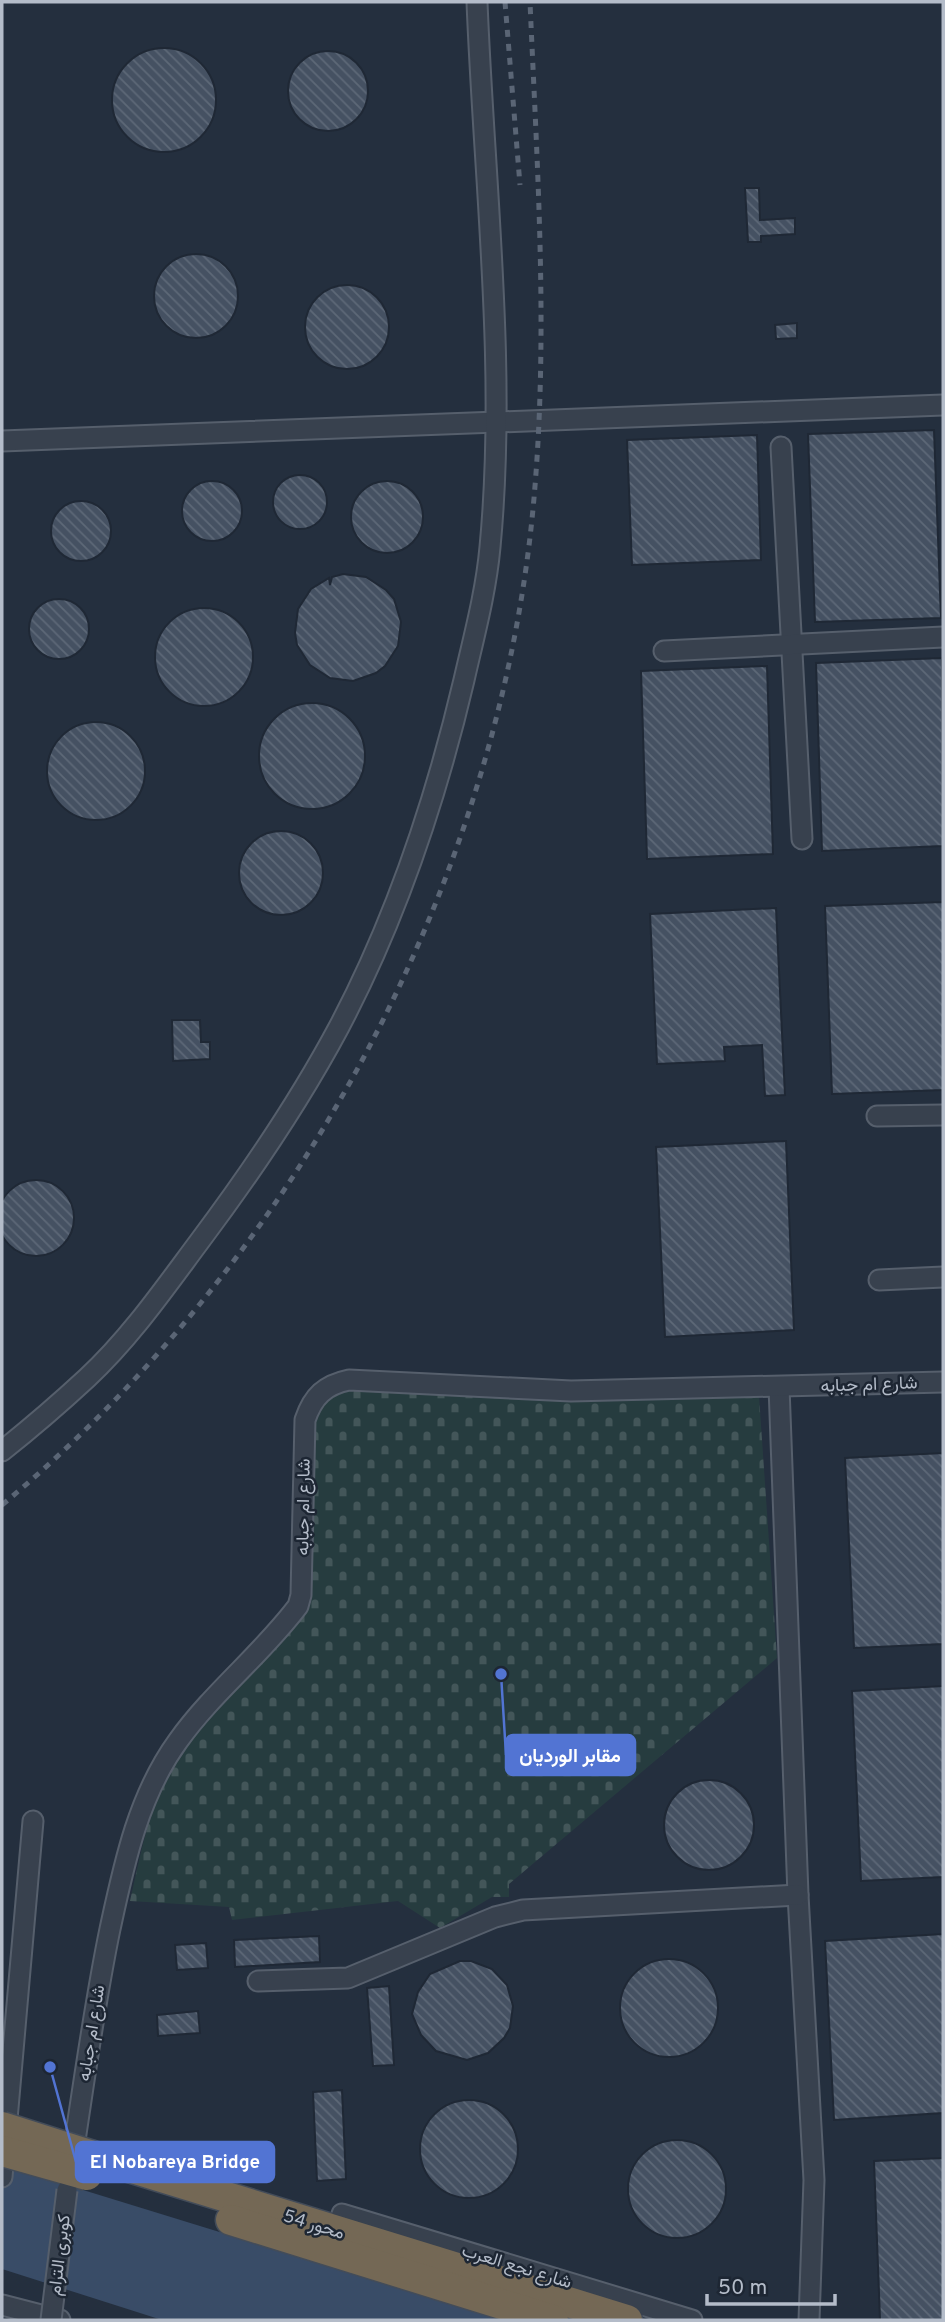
<svg xmlns="http://www.w3.org/2000/svg" width="945" height="2322" viewBox="0 0 945 2322" font-family="Overpass,Vazirmatn,sans-serif">
	<style>
		.cemetery { fill: url(#cemetery-stones) }
		.water { fill: #394c67 }
		.building { fill: url(#building-back-hatch); stroke: #1f2835; stroke-width: 2 }
		.lines { fill: none; stroke-linecap: round; stroke-linejoin: round }
		.minor-casing { stroke: #565f6c; stroke-width: 23 }
		.highway-casing { stroke: #434c59; stroke-width: 33 }
		.minor { stroke: #38414e; stroke-width: 19 }
		.highway { stroke: #746855; stroke-width: 30 }
		.rail { stroke: #5a6575; stroke-width: 5; stroke-dasharray: 7 7; stroke-linecap: butt }
		.minor-bridge-casing { stroke: #565f6c; stroke-width: 23; stroke-linecap: butt }
		.highway-bridge-casing { stroke: #434c59; stroke-width: 33; stroke-linecap: butt }
		.minor-bridge { stroke: #38414e; stroke-width: 19 }
		.highway-bridge { stroke: #746855; stroke-width: 30 }
		.labels { text-anchor: middle; stroke-width: 5; stroke-linejoin: round; paint-order: stroke }
		.street-label { font-size: 18px; fill: #b4bcc9; stroke: #1d2633 }
		.leader { fill: none; stroke: #5274d3; stroke-width: 2.5 }
		.callout-dot { fill: #5274d3; stroke: #1d2633; stroke-width: 2.5 }
		.callout { fill: #5274d3; stroke: #5274d3; stroke-width: 2.5 }
		.callout-label { font-size: 19px; text-anchor: middle; font-weight: bold; fill: #fff }
	</style>
	<defs>
		<pattern id="cemetery-stones" width="16" height="16" patternUnits="userSpaceOnUse" patternTransform="scale(1.75)"><rect width="16" height="16" fill="#263c3f"/><path d="M2 7V4a2 2 0 0 1 4 0v3zM10 15v-3a2 2 0 0 1 4 0v3z" fill="#435659"/></pattern>
		<pattern id="building-back-hatch" width="6" height="6" patternUnits="userSpaceOnUse" patternTransform="scale(1.75)"><rect width="6" height="6" fill="#455162"/><path d="M-1 5l2 2M0 0l6 6M5-1l2 2" fill="none" stroke="#5d6877"/></pattern>
	</defs>
	<rect width="100%" height="100%" fill="#242f3e"/>
	<path class="cemetery" d="M350,1390l409,6 18,262 -268,226v13h-17l-52,31 -42,-27 -166,19 -3,-13 -99,-6c9,-39 16,-79 32,-115 31,-68 92,-122 143,-175l11,-194c5,-17 17,-25 34,-27z"/>
	<polygon class="water" points="2,2165 505,2320 162,2320 2,2269"/>
	<g class="building">
		<circle cx="164" cy="100" r="52"/>
		<circle cx="328" cy="91" r="40"/>
		<polygon points="745,188 759,188 760,220 795,218 795,234 761,236 761,242 748,242"/>
		<circle cx="196" cy="296" r="42"/>
		<circle cx="347" cy="327" r="42"/>
		<polygon points="797,323 797,338 776,339 775,325"/>
		<polygon points="934,430 941,618 815,622 808,434"/>
		<polygon points="757,435 761,560 632,565 627,440"/>
		<circle cx="300" cy="502" r="27"/>
		<circle cx="387" cy="517" r="36"/>
		<circle cx="212" cy="511" r="30"/>
		<circle cx="81" cy="531" r="30"/>
		<polygon points="343,574 366,577 386,590 394,599 401,622 398,646 385,666 376,673 353,681 330,678 310,665 297,645 295,633 298,609 311,589 329,578 330,585 332,577"/>
		<circle cx="59" cy="629" r="30"/>
		<circle cx="204" cy="657" r="49"/>
		<polygon points="942,658 943,846 822,851 816,663"/>
		<polygon points="767,666 773,854 647,859 641,671"/>
		<circle cx="312" cy="756" r="53"/>
		<circle cx="96" cy="771" r="49"/>
		<circle cx="281" cy="873" r="42"/>
		<polygon points="943,902 943,1090 832,1094 825,906"/>
		<polygon points="776,908 785,1095 765,1096 762,1045 724,1047 725,1061 657,1064 650,914"/>
		<polygon points="172,1020 200,1020 201,1042 210,1042 210,1059 173,1061"/>
		<polygon points="786,1141 794,1330 665,1337 656,1147"/>
		<circle cx="36" cy="1218" r="38"/>
		<polygon points="943,1453 943,1644 854,1648 845,1458"/>
		<polygon points="943,1686 943,1877 861,1881 852,1691"/>
		<circle cx="709" cy="1825" r="45"/>
		<polygon points="943,1934 943,2113 834,2120 825,1941"/>
		<polygon points="319,1936 320,1962 235,1967 234,1940"/>
		<polygon points="206,1943 208,1968 177,1970 175,1945"/>
		<circle cx="669" cy="2008" r="49"/>
		<polygon points="460,1961 471,1961 492,1969 507,1985 513,2006 510,2028 504,2038 488,2053 467,2060 436,2051 421,2035 412,2014 418,1992 430,1974"/>
		<polygon points="389,1986 394,2065 373,2066 367,1988"/>
		<polygon points="198,2011 200,2033 158,2036 157,2015"/>
		<polygon points="342,2090 346,2179 317,2181 313,2092"/>
		<circle cx="469" cy="2149" r="49"/>
		<circle cx="677" cy="2189" r="49"/>
		<polygon points="943,2158 943,2320 880,2320 874,2161"/>
	</g>
	<g class="lines">
		<defs>
			<g id="minor">
				<polyline points="2,441 943,405"/>
				<polyline points="781,447 802,839"/>
				<polyline points="664,651 943,637"/>
				<polyline points="877,1116 943,1115"/>
				<polyline points="879,1280 943,1277"/>
				<polyline points="779,1387 798,1895 814,2180 809,2320"/>
				<path d="M2,1451c29,-23 58,-48 85,-73 43,-40 77,-89 112,-136 51,-68 100,-140 140,-215 57,-108 97,-228 125,-347 10,-44 22,-88 26,-133 17,-179 -6,-366 -13,-545"/>
				<polyline points="258,1981 348,1978 495,1917 523,1910 798,1895"/>
				<path d="M72,2160c12,-77 22,-154 38,-231 14,-65 28,-133 68,-188 35,-49 84,-87 120,-135l3,-11 4,-175c8,-24 20,-35 44,-40l222,11 372,-9"/>
				<polyline points="2,2177 33,1821"/>
				<polyline points="342,2214 692,2320"/>
				<polyline points="2,2305 60,2320"/>
			</g>
			<g id="highway">
				<polyline points="93,2156 627,2320"/>
				<polyline points="231,2220 553,2320"/>
			</g>
		</defs>
		<use href="#minor" class="minor-casing"/>
		<use href="#highway" class="highway-casing"/>
		<use href="#minor" class="minor"/>
		<use href="#highway" class="highway"/>
		<g class="rail">
			<polyline points="505,2 520,185"/>
			<path d="M2,1505c297,-247 503,-632 533,-1019 13,-161 2,-323 -5,-484"/>
		</g>
		<defs>
			<polyline id="minor-bridge" points="51,2320 67,2190"/>
			<g id="highway-bridge">
				<polyline points="2,2127 93,2156"/>
				<polyline points="2,2151 87,2175"/>
			</g>
		</defs>
		<use href="#minor-bridge" class="minor-bridge-casing"/>
		<use href="#highway-bridge" class="highway-bridge-casing"/>
		<use href="#minor-bridge" class="minor-bridge"/>
		<use href="#highway-bridge" class="highway-bridge"/>
	</g>
	<g class="labels">
		<g class="street-label">
			<text transform="translate(869 1384) rotate(-2)" y="6">شارع ام جبابه</text>
			<text transform="translate(303 1507) rotate(-89)" y="6">شارع ام جبابه</text>
			<text transform="translate(91 2033) rotate(-81)" y="6">شارع ام جبابه</text>
			<text transform="translate(314 2224) rotate(17)" y="6">محور 54</text>
			<text transform="translate(59 2255) rotate(-83)" y="6">كوبرى الترام</text>
			<text transform="translate(517 2266) rotate(17)" y="6">شارع نجع العرب</text>
		</g>
	</g>
	<path class="leader" d="M501 1674L506 1755M50 2067L76 2162"/>
	<g class="callout-dot">
		<circle cx="501" cy="1674" r="7"/>
		<circle cx="50" cy="2067" r="7"/>
	</g>
	<g class="callout">
		<rect x="506" y="1735" width="129" height="40" rx="7"/>
		<rect x="76" y="2142" width="198" height="40" rx="7"/>
	</g>
	<g class="callout-label">
		<text x="570" y="1762">مقابر الورديان</text>
		<text x="175" y="2168">El Nobareya Bridge</text>
	</g>
	<rect width="945" height="2322" fill="none" stroke="#b4bcc9" stroke-width="7"/>
	<path d="M707 2294v10h128v-10" fill="none" stroke="#b4bcc9" stroke-width="3.5"/>
	<text x="718" y="2294" font-size="21" fill="#b4bcc9" stroke="#1d2633" stroke-width="5" paint-order="stroke">50 m</text>
</svg>
